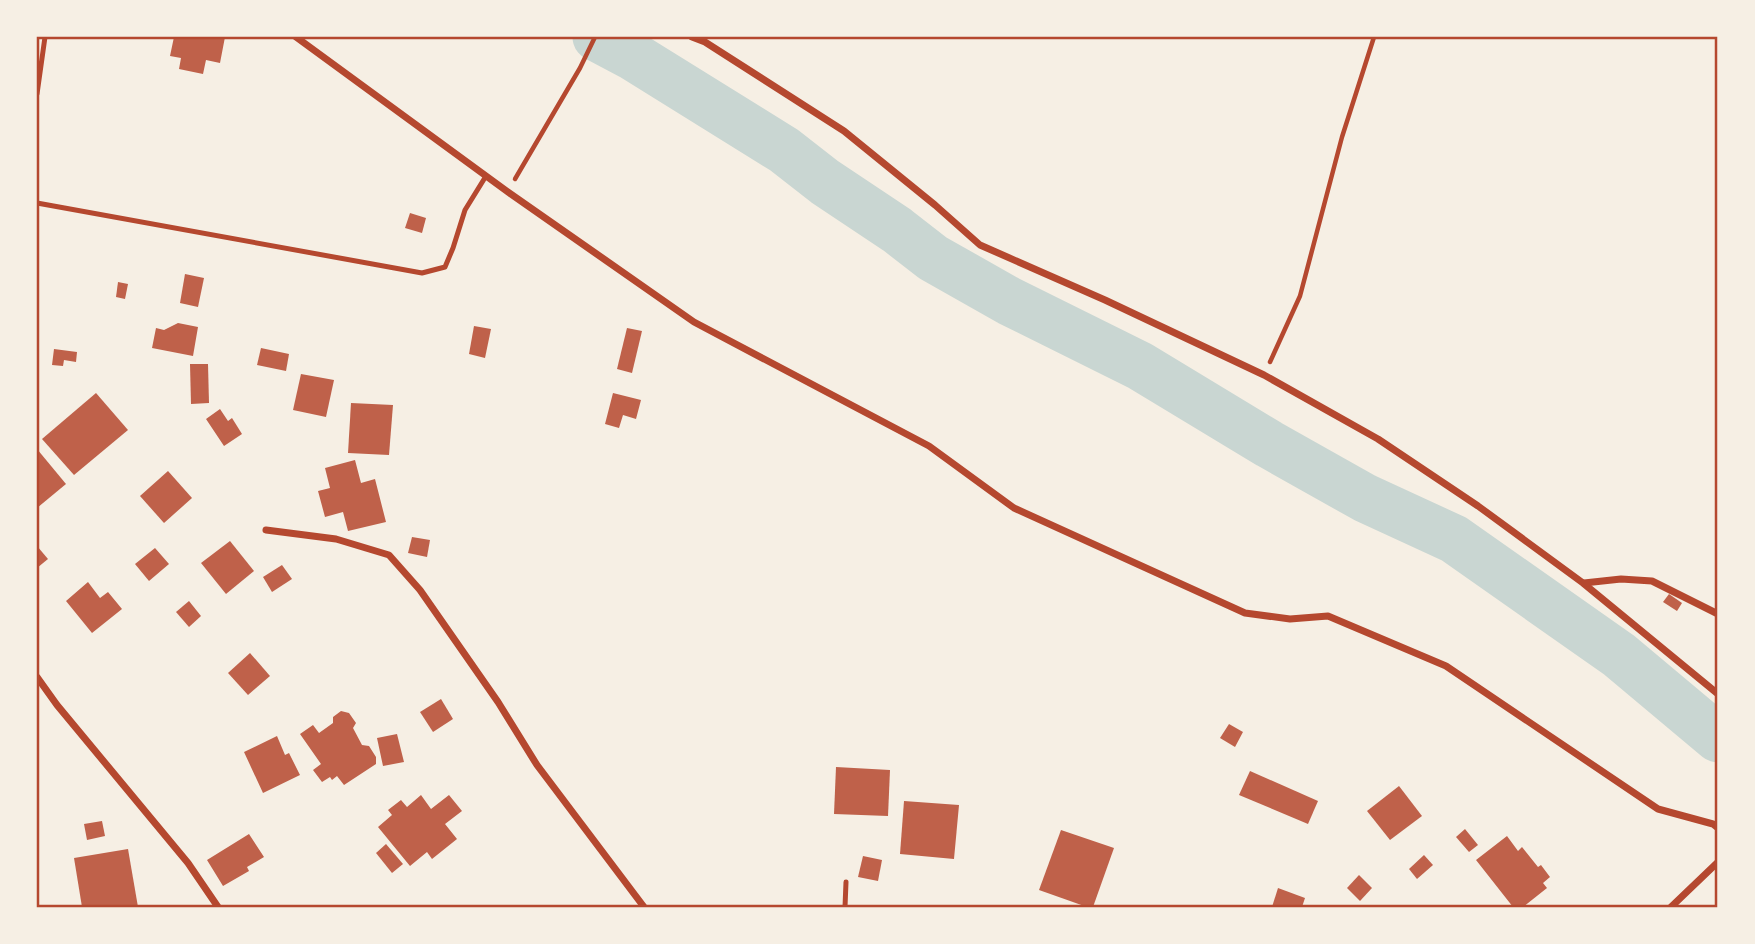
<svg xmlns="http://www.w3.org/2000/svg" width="1755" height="944" viewBox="0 0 1755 944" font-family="Merriweather,serif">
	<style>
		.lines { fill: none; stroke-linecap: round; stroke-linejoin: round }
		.river { stroke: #c9d6d2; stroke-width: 49 }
		.building { fill: #bf614a }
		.path { stroke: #b5482f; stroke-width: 4.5 }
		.service { stroke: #b5482f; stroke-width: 5 }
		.minor { stroke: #b5482f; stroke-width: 7 }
		.neatline { fill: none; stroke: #b5482f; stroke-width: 2.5 }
	</style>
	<rect width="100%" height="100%" fill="#f6efe4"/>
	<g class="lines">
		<polyline class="river" points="597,37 631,55 784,150 825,182 897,230 933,258 1009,301 1140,366 1269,444 1365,498 1454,539 1619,655 1718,738"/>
	</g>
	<g class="building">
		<polygon points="174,37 225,37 220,63 206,60 203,74 179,69 181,58 170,56"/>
		<polygon points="410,213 426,218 422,233 405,228"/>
		<polygon points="185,274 204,278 198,307 180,303"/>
		<polygon points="118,282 128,284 125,299 116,297"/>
		<polygon points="178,323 198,327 193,356 152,348 156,328 164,330"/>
		<polygon points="474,326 491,329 485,358 469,354"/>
		<polygon points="627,328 642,331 632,373 617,369"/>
		<polygon points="261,348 289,354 286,371 257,365"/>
		<polygon points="54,349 77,352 76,362 64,360 63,366 52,365"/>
		<polygon points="190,364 208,364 209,403 191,404"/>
		<polygon points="301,374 334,380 326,417 293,410"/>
		<polygon points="96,393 128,430 74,475 42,439"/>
		<polygon points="613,393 641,400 636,419 623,415 619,428 605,424"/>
		<polygon points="351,403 393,405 389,455 348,453"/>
		<polygon points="220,409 228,421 232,418 242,434 224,446 206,419"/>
		<polygon points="37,449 66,484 37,508"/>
		<polygon points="355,460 361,483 375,479 386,522 348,531 343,512 325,517 318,491 330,488 325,468"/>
		<polygon points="168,471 192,498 164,523 140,496"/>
		<polygon points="412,537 430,540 427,557 408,553"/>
		<polygon points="230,541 254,571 226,594 201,563"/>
		<polygon points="37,546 48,559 37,568"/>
		<polygon points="155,548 169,564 149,581 135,564"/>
		<polygon points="282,565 292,579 272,592 263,577"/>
		<polygon points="88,582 100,598 108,592 122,609 92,633 66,601"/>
		<polygon points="1669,594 1682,603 1677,611 1663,602"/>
		<polygon points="189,601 201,616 189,627 176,612"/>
		<polygon points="250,653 270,676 248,695 228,673"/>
		<polygon points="441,699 453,719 433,732 420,712"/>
		<polygon points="341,711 349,713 356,723 353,728 362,745 369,746 376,757 376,764 344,785 337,776 332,780 330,777 322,782 313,770 321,764 300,734 313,725 319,733 333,723 333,717"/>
		<polygon points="1229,724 1243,732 1235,747 1220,738"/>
		<polygon points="397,734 404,762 383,766 377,738"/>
		<polygon points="277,736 285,755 289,753 300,775 263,793 244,752"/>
		<polygon points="836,767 890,770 888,816 834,814"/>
		<polygon points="1250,771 1318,801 1308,824 1239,795"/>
		<polygon points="1399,786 1422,816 1390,840 1367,811"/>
		<polygon points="421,795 431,809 449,795 462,811 445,824 457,839 432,859 427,852 410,866 378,827 392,815 388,810 401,800 407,807"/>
		<polygon points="904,801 959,805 954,859 900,854"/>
		<polygon points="102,821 105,836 87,840 84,824"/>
		<polygon points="1465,829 1478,845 1469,852 1456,837"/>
		<polygon points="1061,830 1114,848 1093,907 1087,907 1039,890"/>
		<polygon points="249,834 264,857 247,867 249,871 223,886 207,860"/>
		<polygon points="1507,836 1518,851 1522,847 1538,867 1541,865 1550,877 1543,883 1547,888 1523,907 1513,907 1476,860"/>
		<polygon points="386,844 403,864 392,873 376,853"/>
		<polygon points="128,849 138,907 82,907 74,858"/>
		<polygon points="1424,855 1433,865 1417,879 1409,869"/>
		<polygon points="863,856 882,860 878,881 858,877"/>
		<polygon points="1359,875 1372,888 1360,901 1347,888"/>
		<polygon points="1278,888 1305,898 1302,907 1272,907"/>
	</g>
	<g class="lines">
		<g class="path">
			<polyline points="515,179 580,68 595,37"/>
			<polyline points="1270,362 1300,296 1342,137 1374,37"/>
		</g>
		<g class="service">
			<polyline points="37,94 45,37"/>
			<polyline points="37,203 422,273 445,267 453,248 465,210 486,176"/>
			<polyline points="845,907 846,882"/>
		</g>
		<g class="minor">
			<polyline points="296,37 508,192 694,322 929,446 1014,508 1245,613 1290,619 1328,616 1446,666 1658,809 1713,824 1718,828"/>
			<polyline points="692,37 705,42 844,131 935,205 980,245 1105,300 1264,375 1378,439 1478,506 1583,583 1718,694"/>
			<polyline points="266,530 336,539 389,555 420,590 498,702 537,765 644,907"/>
			<polyline points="1584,583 1621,579 1652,581 1718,614"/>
			<polyline points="37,677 57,705 188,863 218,907"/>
			<polyline points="1671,907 1718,862"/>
		</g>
	</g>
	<rect width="1755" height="944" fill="none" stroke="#f6efe4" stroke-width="77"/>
	<rect x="38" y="38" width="1678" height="868" class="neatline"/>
</svg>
